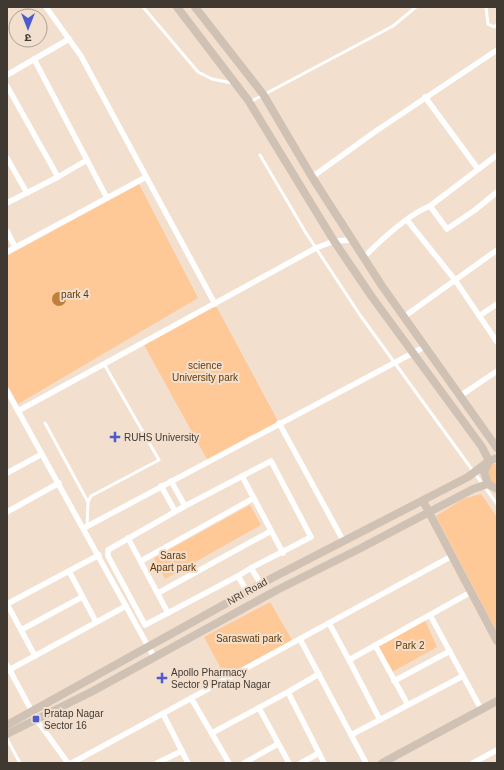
<svg xmlns="http://www.w3.org/2000/svg" width="504" height="770" viewBox="0 0 504 770" font-family="Helvetica,'Noto Sans Devanagari',sans-serif">
	<style>
		.green { fill: #ffc897 }
		.water { fill: #c07f3d }
		.lines { fill: none; stroke-linecap: round; stroke-linejoin: round }
		.lane { stroke: #fff; stroke-width: 3 }
		.street { stroke: #fff; stroke-width: 5.5 }
		.secondary { stroke: #d0c1b5; stroke-width: 8 }
		.poi-dot { fill: #4d5bd0; stroke: #f2dfce; stroke-width: 1.5 }
		.labels { text-anchor: middle; stroke-width: 4; stroke-linejoin: round; paint-order: stroke }
		.park-label { font-size: 10px; fill: #653903; stroke: #f2dfce }
		.poi-label { font-size: 10px; fill: #403932; stroke: #f2dfce; text-anchor: start }
		.street-label { font-size: 10px; fill: #403932; stroke: #f2dfce }
	</style>
	<rect width="100%" height="100%" fill="#f2dfce"/>
	<g class="green">
		<polygon points="139,184 198,298 18,404 7,384 7,256"/>
		<polygon points="215,304 279,423 208,461 143,343"/>
		<polygon points="492,464 497,464 497,484 489,481 485,469"/>
		<polygon points="481,494 497,517 497,632 436,516 463,499"/>
		<polygon points="250,505 261,525 165,579 154,558"/>
		<polygon points="270,602 292,640 225,676 204,637"/>
		<polygon points="425,620 437,647 392,672 376,647"/>
	</g>
	<circle class="water" cx="59" cy="299" r="7"/>
	<g class="lines">
		<g class="lane">
			<polyline points="143,7 198,72 212,79 232,83"/>
			<polyline points="486,7 488,24 494,27 497,25"/>
			<polyline points="250,102 393,26 416,7"/>
			<polyline points="260,155 306,233 360,315 497,504"/>
			<polyline points="45,423 88,502"/>
			<polyline points="87,527 88,502 91,496 159,460 104,364"/>
			<polyline points="7,739 20,763"/>
		</g>
		<g class="street">
			<polyline points="46,7 81,56 215,304"/>
			<polyline points="34,59 107,198"/>
			<polyline points="7,75 69,39"/>
			<polyline points="7,86 58,177 87,160"/>
			<polyline points="425,97 478,169"/>
			<polyline points="7,158 27,193"/>
			<polyline points="312,177 376,131 497,50"/>
			<polyline points="7,203 58,177"/>
			<polyline points="430,206 447,229 475,210 497,192"/>
			<polyline points="407,220 455,280 497,342"/>
			<polyline points="7,231 15,247"/>
			<polyline points="7,252 146,177"/>
			<path d="M364,257c16,-16 45,-43 66,-51l67,-51"/>
			<polyline points="405,316 497,250"/>
			<polyline points="479,316 497,304"/>
			<polyline points="7,391 154,657"/>
			<polyline points="460,396 497,371"/>
			<polyline points="18,411 316,248 334,241 353,240"/>
			<polyline points="279,423 344,542"/>
			<polyline points="7,473 42,454"/>
			<polyline points="242,476 283,553"/>
			<polyline points="171,481 185,506"/>
			<polyline points="161,486 175,511"/>
			<polyline points="7,512 59,483"/>
			<polyline points="84,528 426,346"/>
			<polyline points="128,538 168,613"/>
			<polyline points="141,561 254,498"/>
			<polyline points="69,571 96,622"/>
			<polyline points="238,576 251,568"/>
			<polyline points="247,591 238,576 145,625 108,556 108,550 185,506 271,461 311,537 251,568 261,584"/>
			<polyline points="158,593 271,531"/>
			<polyline points="7,604 99,555"/>
			<polyline points="7,604 35,656"/>
			<polyline points="430,615 481,709"/>
			<polyline points="329,623 349,660 471,592"/>
			<polyline points="21,630 82,597"/>
			<polyline points="300,639 366,763"/>
			<polyline points="375,645 408,705"/>
			<polyline points="349,660 380,720"/>
			<polyline points="7,665 36,719 68,763"/>
			<polyline points="9,670 126,606"/>
			<polyline points="319,674 288,692 324,763"/>
			<polyline points="394,681 450,651"/>
			<polyline points="191,698 229,763"/>
			<polyline points="259,708 289,763"/>
			<polyline points="163,714 188,763"/>
			<polyline points="212,733 288,692"/>
			<polyline points="351,735 463,676"/>
			<polyline points="72,763 452,556"/>
			<polyline points="157,763 182,751"/>
			<polyline points="244,763 278,744"/>
			<polyline points="301,763 319,753"/>
			<polyline points="473,763 497,750"/>
		</g>
		<g class="secondary">
			<polyline points="177,7 248,100 334,241 372,297 482,447 489,461"/>
			<polyline points="195,7 263,94 312,177 382,286 497,448"/>
			<polyline points="497,458 489,461 484,472 488,484 497,489"/>
			<polyline points="423,501 497,641"/>
			<polyline points="7,725 272,578 468,477 489,461"/>
			<polyline points="7,734 93,691 277,590 361,548 473,489 488,484"/>
			<polyline points="382,763 497,701"/>
		</g>
	</g>
	<g class="poi-dot">
		<path d="M113 431h4v4h4v4h-4v4h-4v-4h-4v-4h4z"/>
		<path d="M160 672h4v4h4v4h-4v4h-4v-4h-4v-4h4z"/>
		<rect x="32" y="715" width="8" height="8" rx="2"/>
	</g>
	<g class="labels">
		<g class="park-label">
			<text x="75" y="298">park 4</text>
			<text x="205" y="369">science<tspan x="205" dy="12">University park</tspan></text>
			<text x="173" y="559">Saras<tspan x="173" dy="12">Apart park</tspan></text>
			<text x="249" y="642">Saraswati park</text>
			<text x="410" y="649">Park 2</text>
		</g>
		<g class="poi-label">
			<text x="124" y="441">RUHS University</text>
			<text x="171" y="676">Apollo Pharmacy<tspan x="171" dy="12">Sector 9 Pratap Nagar</tspan></text>
			<text x="44" y="717">Pratap Nagar<tspan x="44" dy="12">Sector 16</tspan></text>
		</g>
		<g class="street-label">
			<text transform="translate(247 591) rotate(-29)" y="4">NRI Road</text>
		</g>
	</g>
	<rect width="504" height="770" fill="none" stroke="#403932" stroke-width="16"/>
	<g transform="translate(28 28) rotate(180)"><circle r="19" fill="#f2dfce" stroke="#ab9d90"/>
	<path d="M0-3L7 15L0 10L-7 15Z" fill="#4d5bd0"/>
	<text y="-6" font-size="11" font-weight="bold" text-anchor="middle" fill="#403932">उ</text>
	</g>
</svg>
